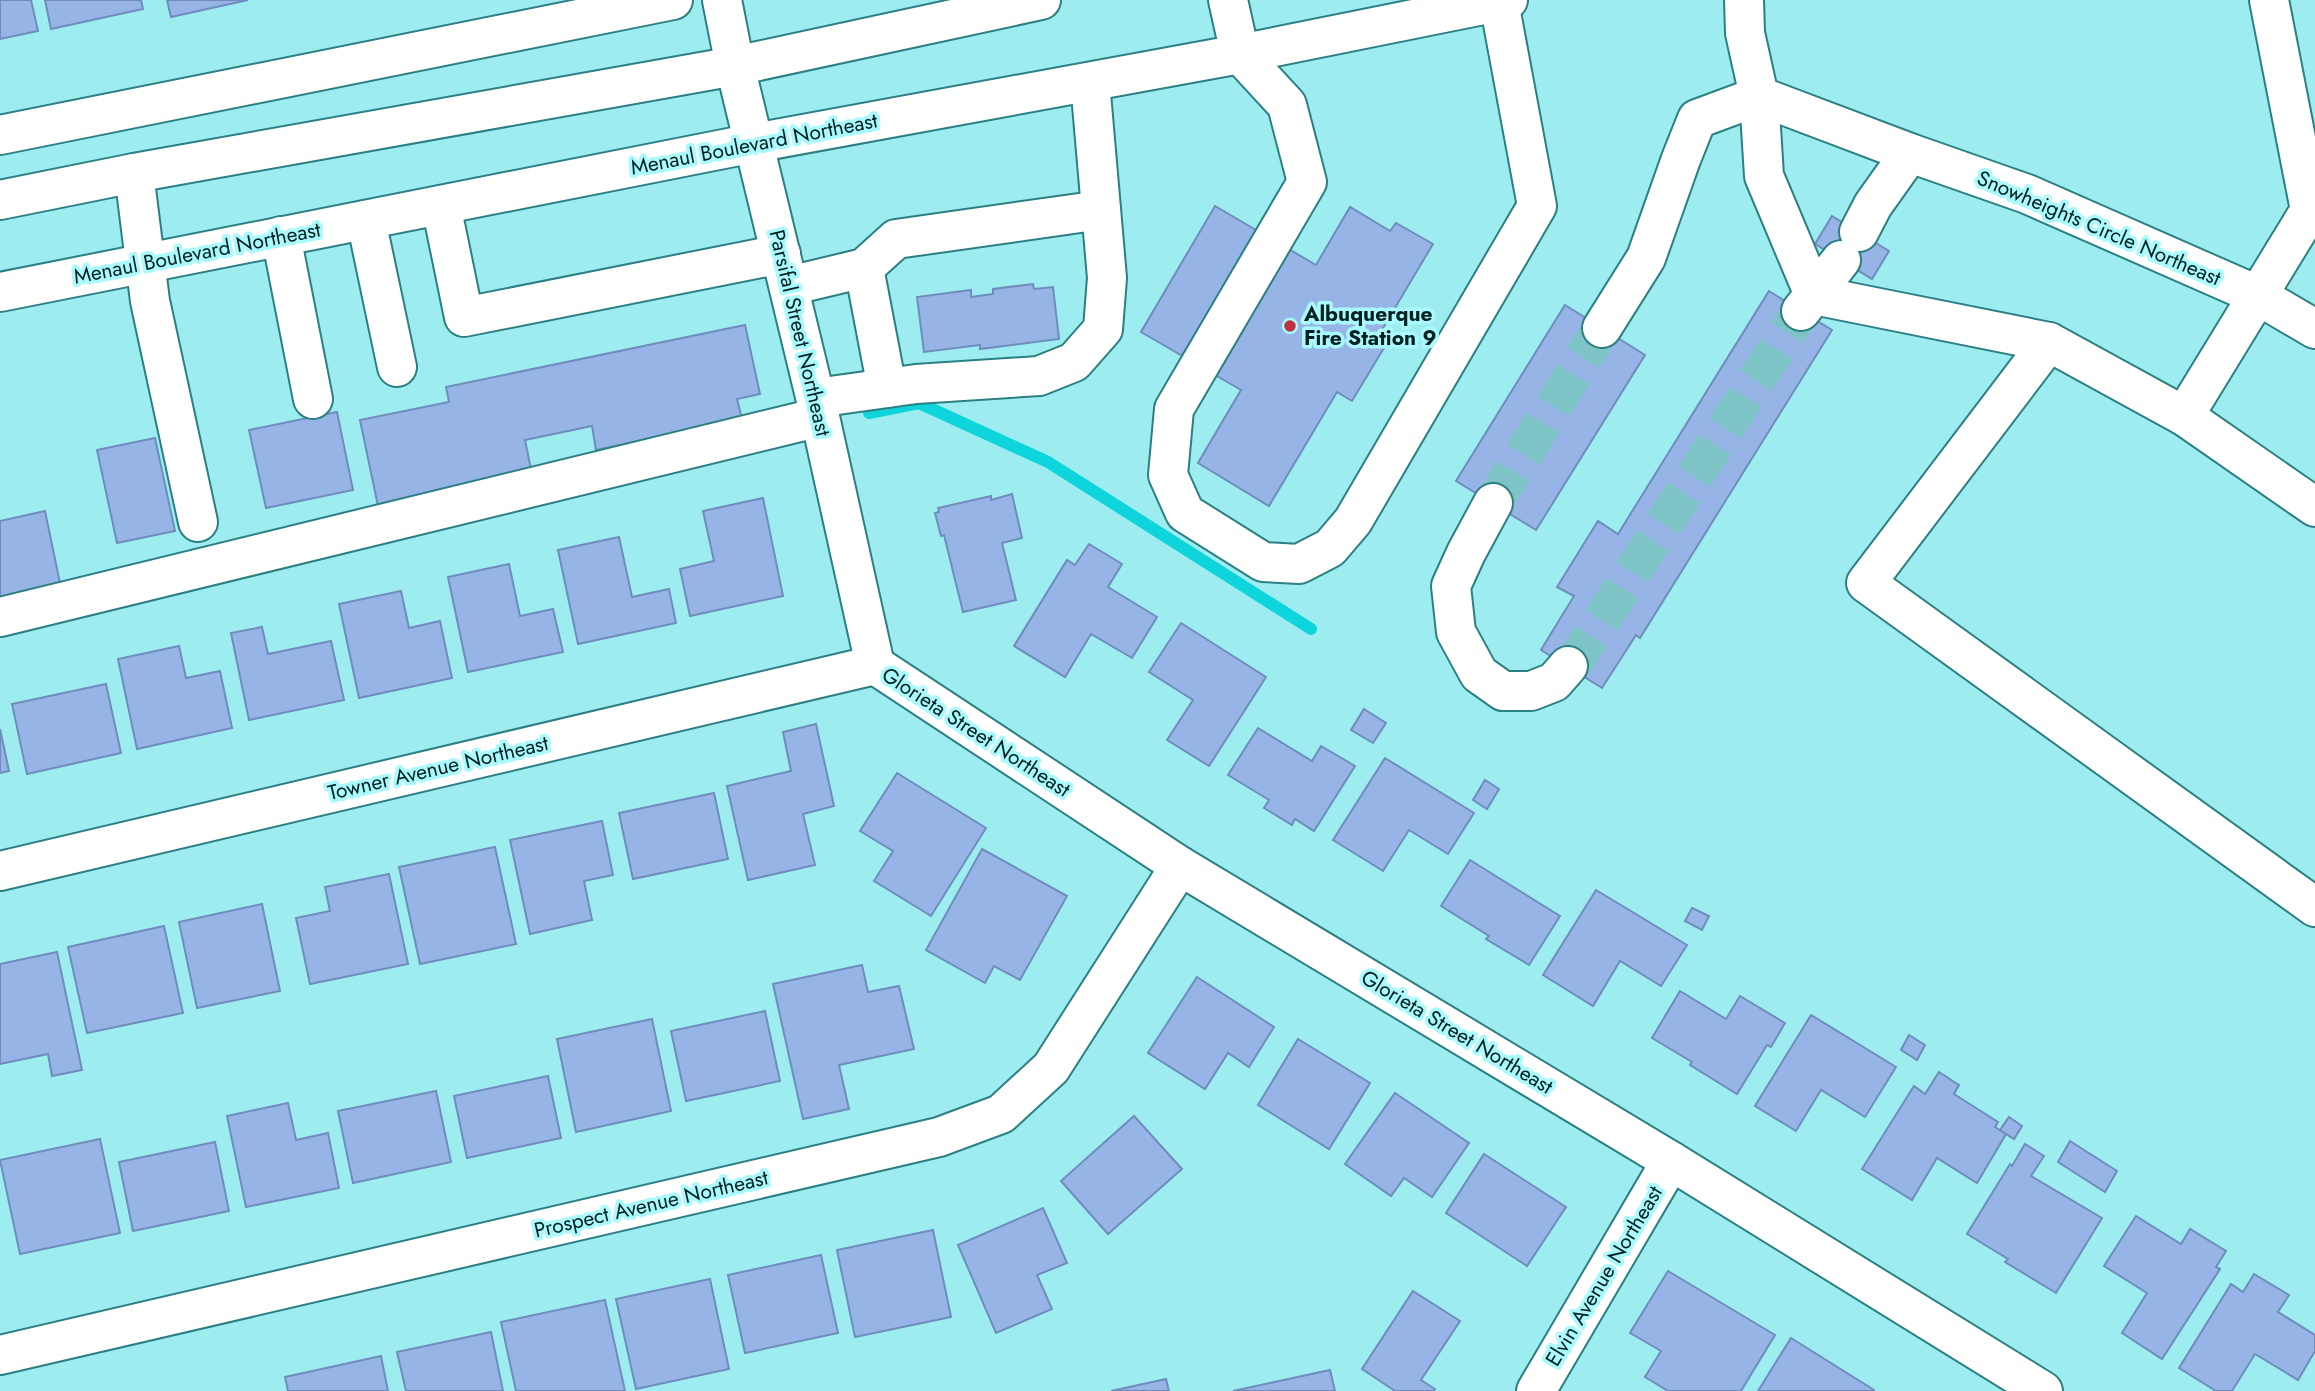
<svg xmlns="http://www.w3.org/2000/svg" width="2315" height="1391" viewBox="0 0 2315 1391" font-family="Jost,sans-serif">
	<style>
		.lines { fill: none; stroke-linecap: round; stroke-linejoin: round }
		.stream { stroke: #0ed4db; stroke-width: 12 }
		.building { fill: #96b5e6; stroke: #6f8dbc; stroke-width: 2 }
		.minor-tunnel { stroke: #7ec4c7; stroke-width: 38; stroke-dasharray: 38 19; stroke-linecap: butt }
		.minor-casing { stroke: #2c7f83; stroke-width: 42 }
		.major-casing { stroke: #2c7f83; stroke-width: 42 }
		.minor { stroke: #fff; stroke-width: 38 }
		.major { stroke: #fff; stroke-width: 38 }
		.poi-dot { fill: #c13143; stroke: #aafafd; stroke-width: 2.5 }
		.labels { text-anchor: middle; stroke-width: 7; stroke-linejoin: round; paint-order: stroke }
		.street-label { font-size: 21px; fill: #002022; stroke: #aafafd }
		.poi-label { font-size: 21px; font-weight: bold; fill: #002022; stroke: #aafafd; text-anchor: start }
	</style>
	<rect width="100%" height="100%" fill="#9dedf0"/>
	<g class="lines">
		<polyline class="stream" points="869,413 919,403 1048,462 1311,629"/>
	</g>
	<g class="building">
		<polygon points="0,0 31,0 38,31 0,39"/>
		<polygon points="45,0 141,0 143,9 51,29"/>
		<polygon points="167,0 248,0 171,17"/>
		<polygon points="1215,206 1316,265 1350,207 1390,231 1396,223 1433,244 1380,333 1390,338 1352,401 1337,392 1269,506 1198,463 1241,390 1141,332"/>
		<polygon points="1832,216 1889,251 1872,279 1815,244"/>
		<polygon points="1033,284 1034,289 1053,287 1059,339 980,349 980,345 924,352 917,297 971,290 971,297 993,294 993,289"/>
		<polygon points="1769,291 1832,330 1640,638 1636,635 1602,688 1541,650 1574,596 1557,587 1598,521 1618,534"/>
		<polygon points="1565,305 1645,355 1536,530 1456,481"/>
		<polygon points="745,325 760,394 737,399 742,419 596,450 592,426 525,440 532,474 378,506 360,420 449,402 446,387"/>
		<polygon points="337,412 353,490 266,508 249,430"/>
		<polygon points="155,438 175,531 117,543 97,450"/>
		<polygon points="1012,494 1022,538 1002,543 1016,600 963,612 944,535 941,536 935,513 939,512 938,508 991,496 991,500"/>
		<polygon points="763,498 783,596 690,616 680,569 714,561 703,511"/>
		<polygon points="45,511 61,588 0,600 0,521"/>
		<polygon points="619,537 632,597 669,589 676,623 578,644 558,550"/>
		<polygon points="1089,544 1122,564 1108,587 1157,617 1132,658 1091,634 1065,677 1014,646 1067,560 1075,565"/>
		<polygon points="509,564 520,616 553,609 563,652 468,672 448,577"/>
		<polygon points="401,591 409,628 440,621 452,678 359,698 339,604"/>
		<polygon points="1181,623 1266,677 1209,766 1167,740 1193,700 1149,672"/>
		<polygon points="262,627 268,654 331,641 344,700 249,720 231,633"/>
		<polygon points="179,646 186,678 220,671 232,728 137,749 118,659"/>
		<polygon points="106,684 121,753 27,774 12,704"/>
		<polygon points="1364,709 1386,723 1373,743 1351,730"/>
		<polygon points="816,724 834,806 803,814 815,865 748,880 727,786 791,771 783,732"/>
		<polygon points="1258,728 1312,761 1321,746 1355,766 1314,831 1295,819 1292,825 1264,808 1269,800 1228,775"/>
		<polygon points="0,729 9,771 0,773"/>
		<polygon points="1385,758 1474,813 1448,854 1409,830 1383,871 1333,840"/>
		<polygon points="897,773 986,828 931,916 874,881 893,851 860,831"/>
		<polygon points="1485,780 1499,789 1487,809 1473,800"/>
		<polygon points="714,793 728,859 633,879 619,813"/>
		<polygon points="602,821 613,875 584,881 592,920 530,934 510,840"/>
		<polygon points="495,847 516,944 420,964 399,867"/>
		<polygon points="982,849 1067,896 1020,980 994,966 985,983 926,950"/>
		<polygon points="1470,860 1560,916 1529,965 1486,939 1489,936 1441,906"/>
		<polygon points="389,874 408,964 310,984 296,918 330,911 325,887"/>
		<polygon points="1596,890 1687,945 1661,986 1620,961 1593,1006 1543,975"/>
		<polygon points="262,904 280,991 197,1008 179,922"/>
		<polygon points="1692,908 1709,916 1702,930 1685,921"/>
		<polygon points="164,926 183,1013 87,1033 68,947"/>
		<polygon points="57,952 82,1070 52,1076 48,1054 0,1064 0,964"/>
		<polygon points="862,965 868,992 899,986 914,1049 839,1065 849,1109 803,1119 773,984"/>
		<polygon points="1197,977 1274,1027 1249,1067 1228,1053 1205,1089 1148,1053"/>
		<polygon points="1680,991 1726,1019 1740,996 1785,1023 1771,1047 1767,1045 1737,1094 1690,1065 1692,1062 1652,1038"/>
		<polygon points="765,1011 780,1081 686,1101 671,1031"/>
		<polygon points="1811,1015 1896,1067 1865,1117 1821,1090 1796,1131 1755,1106"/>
		<polygon points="652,1019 671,1111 576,1132 557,1039"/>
		<polygon points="1909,1035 1925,1045 1917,1060 1901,1050"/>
		<polygon points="1298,1039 1370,1083 1329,1149 1258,1105"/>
		<polygon points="1939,1072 1959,1085 1954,1094 1998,1122 1995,1127 2006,1134 1977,1183 1937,1158 1912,1200 1862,1169 1914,1086 1925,1094"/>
		<polygon points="548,1076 561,1138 467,1158 454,1096"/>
		<polygon points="436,1091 451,1162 353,1183 338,1111"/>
		<polygon points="1395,1093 1469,1143 1432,1197 1404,1178 1391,1196 1345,1164"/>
		<polygon points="288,1103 296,1140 328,1133 339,1188 246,1207 227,1116"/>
		<polygon points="1134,1116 1182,1169 1108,1234 1061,1181"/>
		<polygon points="2009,1117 2022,1126 2014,1139 2000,1130"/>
		<polygon points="100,1139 120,1233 20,1254 0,1160"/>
		<polygon points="2070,1141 2117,1171 2105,1192 2058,1162"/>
		<polygon points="215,1142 229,1211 133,1231 119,1162"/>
		<polygon points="2025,1144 2044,1156 2031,1176 2102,1218 2056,1293 2005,1262 2008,1259 1967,1234 2010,1164 2012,1166"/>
		<polygon points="1484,1154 1566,1207 1527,1266 1446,1213"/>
		<polygon points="1043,1208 1067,1263 1037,1275 1052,1309 996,1333 958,1245"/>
		<polygon points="2136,1216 2181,1244 2190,1229 2226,1251 2216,1267 2220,1269 2162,1359 2122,1333 2147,1293 2104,1266"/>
		<polygon points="933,1230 951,1317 855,1337 837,1250"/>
		<polygon points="821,1255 838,1333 745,1353 728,1275"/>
		<polygon points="1668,1271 1775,1335 1741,1391 1668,1391 1645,1377 1661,1351 1630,1333"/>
		<polygon points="2254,1274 2289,1295 2278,1312 2315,1335 2315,1351 2298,1380 2255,1354 2232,1391 2216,1391 2179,1368 2231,1284 2243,1292"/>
		<polygon points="710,1279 729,1369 636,1389 616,1299"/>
		<polygon points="1413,1291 1460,1321 1421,1380 1435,1389 1434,1391 1395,1391 1362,1369"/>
		<polygon points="605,1300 625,1391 516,1391 501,1322"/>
		<polygon points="491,1332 503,1391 406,1391 397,1352"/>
		<polygon points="1791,1338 1874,1390 1874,1391 1758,1391"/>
		<polygon points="381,1356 388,1391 288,1391 285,1377"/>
		<polygon points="1330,1370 1335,1391 1233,1391"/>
		<polygon points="1166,1379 1169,1391 1111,1391"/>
	</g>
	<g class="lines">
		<g class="minor-tunnel">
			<polyline points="1493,503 1602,328"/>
			<polyline points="1568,666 1579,655 1801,311"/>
		</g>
		<defs>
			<g id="minor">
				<polyline points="722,0 735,66 820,417 875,665"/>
				<polyline points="1228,0 1240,54 1287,105 1307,182 1174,409 1168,475 1185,513 1263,562 1299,564 1330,548 1353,521 1537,206 1499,2"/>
				<polyline points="1744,0 1745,33 1759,96 1764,176 1814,295 2049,342"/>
				<polyline points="1759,96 1910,153 2027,194 2257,295 2315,329"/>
				<polyline points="0,135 673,0"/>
				<polyline points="134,173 150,301 198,522"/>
				<polyline points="441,205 464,317 781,254"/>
				<polyline points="366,220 397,367"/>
				<polyline points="1859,232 1873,205 1910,153"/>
				<polyline points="281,236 313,399"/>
				<polyline points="864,268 887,388"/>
				<polyline points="789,286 864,268 896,239 1101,210"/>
				<polyline points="1801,311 1841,260"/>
				<polyline points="1602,328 1646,258 1681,159 1697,119 1759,96"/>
				<polyline points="816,398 916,384 1039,376 1074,362 1103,329 1107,278 1090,82"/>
				<polyline points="2184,416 2310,210 2269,0"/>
				<polyline points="1493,503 1466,553 1451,586 1456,632 1479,674 1503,691 1531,691 1554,682 1568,666"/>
				<polyline points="2315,507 2184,416 2049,342 1866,583 2315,907"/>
				<polyline points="0,617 820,417"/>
				<polyline points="875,665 1180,866 1671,1161 2043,1391"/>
				<polyline points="0,871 875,665"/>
				<polyline points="0,1355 939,1137 1001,1114 1051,1068 1180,866"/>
				<polyline points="1536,1391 1671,1161"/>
			</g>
			<g id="major">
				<polyline points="0,200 134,173 735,66 1041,0"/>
				<polyline points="0,292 754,143 1240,54 1508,0"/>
			</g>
		</defs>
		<use href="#minor" class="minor-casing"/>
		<use href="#major" class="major-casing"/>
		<use href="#minor" class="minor"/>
		<use href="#major" class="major"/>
	</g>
	<circle class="poi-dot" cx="1290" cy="326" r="7"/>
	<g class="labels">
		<g class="street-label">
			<text transform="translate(754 144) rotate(-11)" y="7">Menaul Boulevard Northeast</text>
			<text transform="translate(2099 228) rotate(23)" y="7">Snowheights Circle Northeast</text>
			<text transform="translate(197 253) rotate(-11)" y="7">Menaul Boulevard Northeast</text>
			<text transform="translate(800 333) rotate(77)" y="7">Parsifal Street Northeast</text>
			<text transform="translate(976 732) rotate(33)" y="7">Glorieta Street Northeast</text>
			<text transform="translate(438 768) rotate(-13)" y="7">Towner Avenue Northeast</text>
			<text transform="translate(1457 1032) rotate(31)" y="7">Glorieta Street Northeast</text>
			<text transform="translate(651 1204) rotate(-13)" y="7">Prospect Avenue Northeast</text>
			<text transform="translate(1604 1276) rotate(-59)" y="7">Elvin Avenue Northeast</text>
		</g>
		<g class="poi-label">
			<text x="1304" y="321">Albuquerque<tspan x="1304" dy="24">Fire Station 9</tspan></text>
		</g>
	</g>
</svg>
